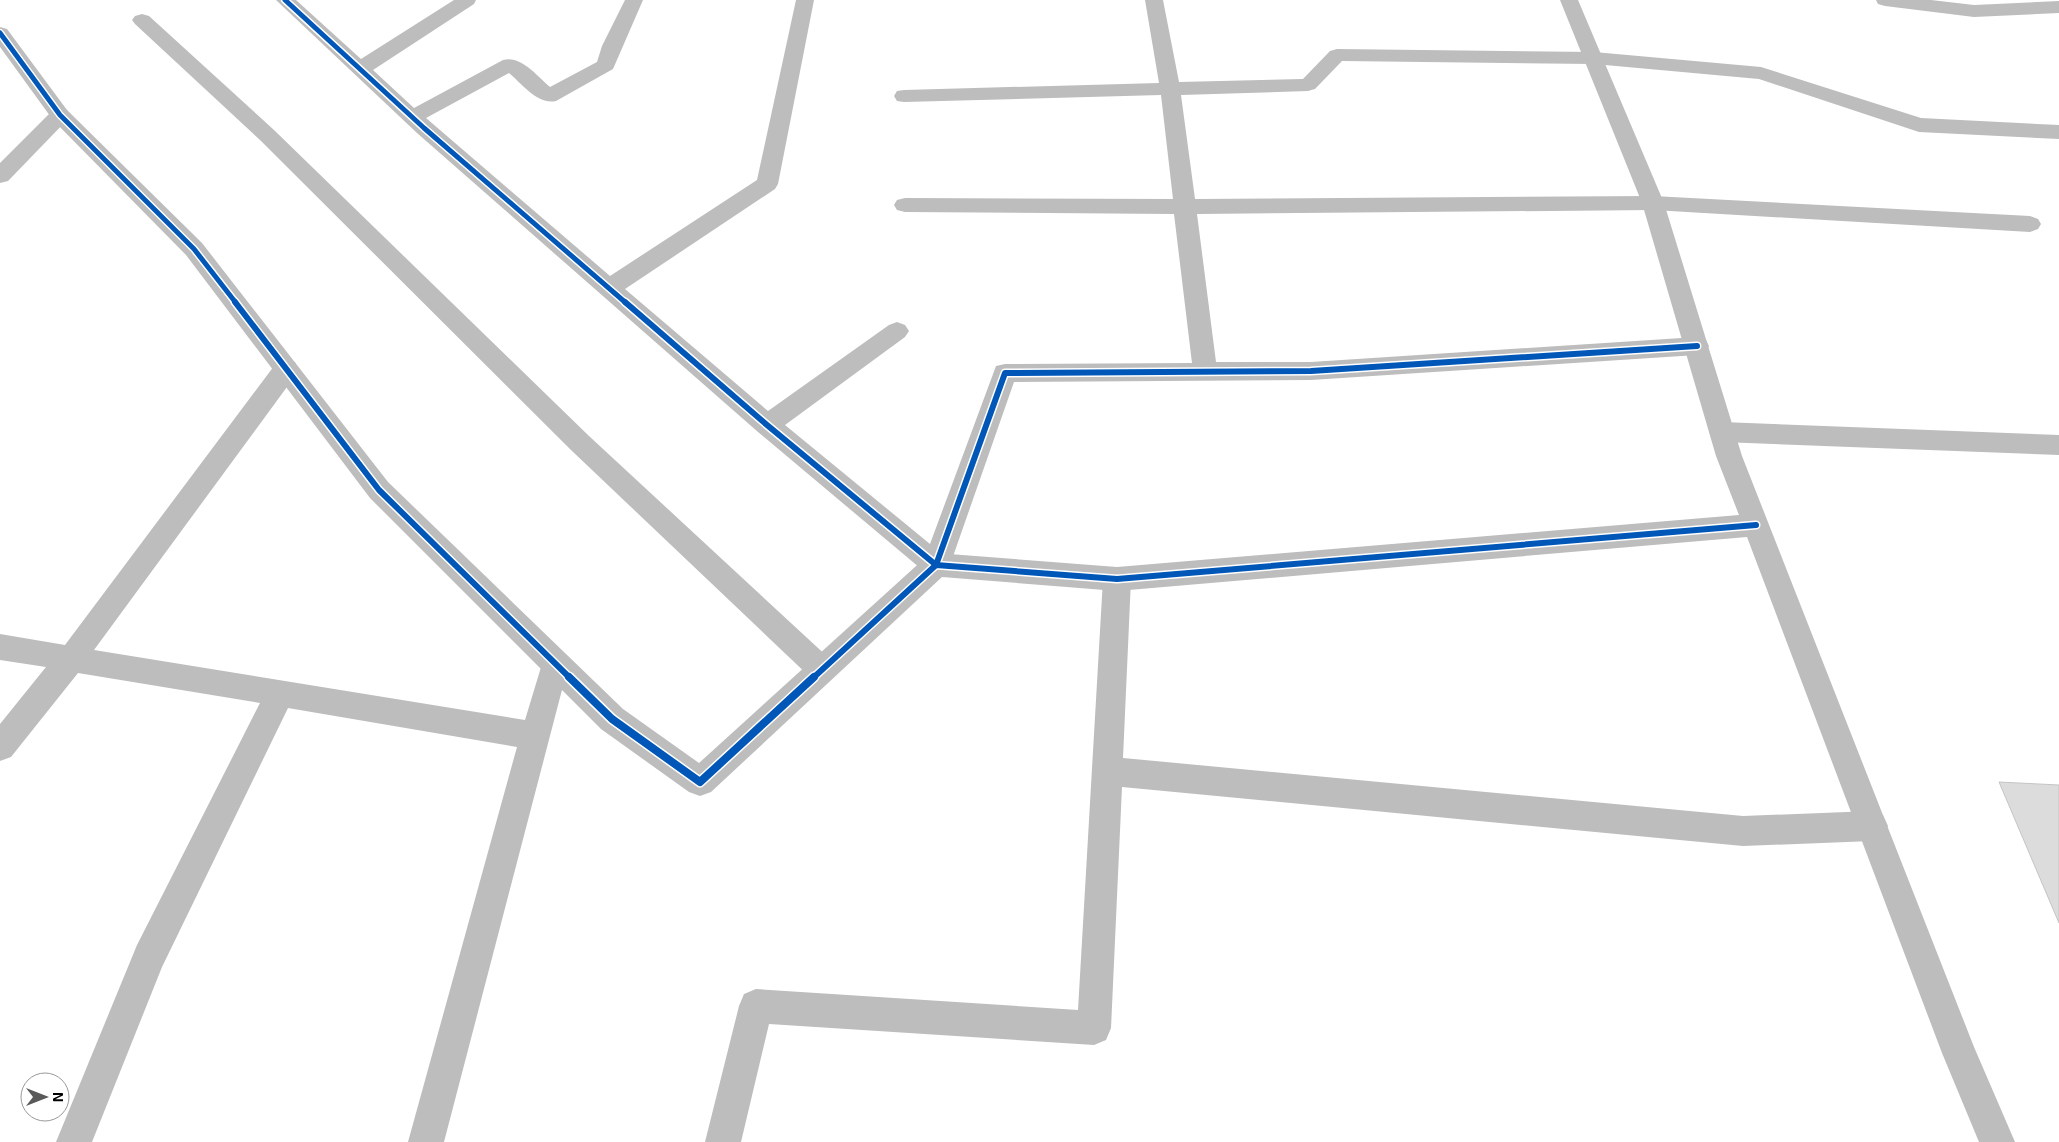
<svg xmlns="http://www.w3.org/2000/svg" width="2059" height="1142" viewBox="0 0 2059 1142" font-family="'Exo 2',sans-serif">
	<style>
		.building { fill: #dcdcdc; stroke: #c4c4c4 }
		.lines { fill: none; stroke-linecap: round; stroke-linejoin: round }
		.minor { fill: #bdbdbd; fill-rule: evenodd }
		.tertiary { fill: #bdbdbd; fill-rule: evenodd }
		.cycleway-far2-casing { stroke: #fff; stroke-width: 8 }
		.cycleway-far1-casing { stroke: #fff; stroke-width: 9 }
		.cycleway-casing { stroke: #fff; stroke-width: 11 }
		.cycleway-far2 { stroke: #0057b8; stroke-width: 5 }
		.cycleway-far1 { stroke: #0057b8; stroke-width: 6 }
		.cycleway { stroke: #0057b8; stroke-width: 8 }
	</style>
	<rect width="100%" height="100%" fill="#fff"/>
	<polygon class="building" points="1999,782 2059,785 2059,923"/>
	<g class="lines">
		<g class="minor">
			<path d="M276,0h20l65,59 93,-59h22l-2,4 -101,66 41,38 89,-48c18,-5 34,16 47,27l47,-25 5,-16 23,-46h18l-30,69 -57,32c-18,4 -34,-17 -47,-28l-83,45 184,158 147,-96 39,-180h18l-36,184 -3,5 -150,100 143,122 121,-86 8,-3 8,3 4,6 -4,6 -120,88 145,119 66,-178 9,-2 187,-1 -18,-149 -269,-2 -8,-2 -3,-5 3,-5 8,-2 268,1 -12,-104 -257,7 -7,-1 -3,-5 3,-5 7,-1 255,-7 -14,-83h18l16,82 124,-3 27,-28 7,-2 257,3 167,15 160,51 138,7v14l-140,-7 -160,-53 -165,-15 -252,-3 -27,28 -7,2 -127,4 14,104 458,-3 377,20 8,3 3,5 -3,5 -8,3 -377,-22 -456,4 19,148h95l386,-25 9,3 3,6 -3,6 -9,3 -386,25 -297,2 -64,183 -4,8 -10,4 -10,-4 -168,-141 -341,-299z"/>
			<polygon points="1876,0 1931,0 1974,5 2059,1 2059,13 1974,17 1885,6 1878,4"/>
			<polygon points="142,14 149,16 274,130 589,436 831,660 835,669 831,678 821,682 811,678 571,450 260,140 135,24 132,20 135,16"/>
			<polygon points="60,108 67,110 70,115 67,120 8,181 0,183 0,163 53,110"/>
			<polygon points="286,360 295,362 298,369 295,376 94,650 525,720 545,654 555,650 565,654 569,663 444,1142 408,1142 517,747 288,708 162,967 92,1142 56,1142 137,945 260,703 78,673 11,757 0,761 0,724 46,667 0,660 0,634 65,645 277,362"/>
			<polygon points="1722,422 2059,435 2059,455 1722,442 1713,439 1709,432 1713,425"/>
			<polygon points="1117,567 1127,571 1131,579 1123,758 1743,816 1872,811 1883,815 1888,826 1883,837 1872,841 1743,846 1122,787 1111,1028 1106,1040 1094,1045 769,1024 741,1142 705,1142 739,1006 744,994 756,989 1078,1010 1103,579 1107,571"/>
		</g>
		<polygon class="tertiary" points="1560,0 1578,0 1664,203 1742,456 1974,1047 2015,1142 1979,1142 1942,1053 1747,537 1117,591 942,577 711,792 700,796 689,792 601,729 370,498 186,255 53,120 0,47 0,27 7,29 67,110 202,243 388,482 623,709 699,763 926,557 936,553 1117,567 1739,515 1716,456 1642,203"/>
		<defs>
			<g id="cycleway-far2">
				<polyline points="285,0 424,128 626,303"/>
				<polyline points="0,33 60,115 194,249 236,303"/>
			</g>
			<g id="cycleway-far1">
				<polyline points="235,302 379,490 570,678"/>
				<polyline points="625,302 767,425 936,565 1005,373 1311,371 1697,346"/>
				<polyline points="813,678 936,565 1117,579 1756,525"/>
			</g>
			<polyline id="cycleway" points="569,677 612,719 700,782 814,677"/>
		</defs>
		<use href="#cycleway-far2" class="cycleway-far2-casing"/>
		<use href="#cycleway-far1" class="cycleway-far1-casing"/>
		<use href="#cycleway" class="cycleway-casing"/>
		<use href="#cycleway-far2" class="cycleway-far2"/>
		<use href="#cycleway-far1" class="cycleway-far1"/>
		<use href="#cycleway" class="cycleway"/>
	</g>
	<g transform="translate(45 1097) rotate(90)"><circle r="24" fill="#ffffff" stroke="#999999"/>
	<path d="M0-4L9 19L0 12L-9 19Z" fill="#595959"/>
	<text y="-8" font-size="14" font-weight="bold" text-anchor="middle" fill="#000000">N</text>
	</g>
</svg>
